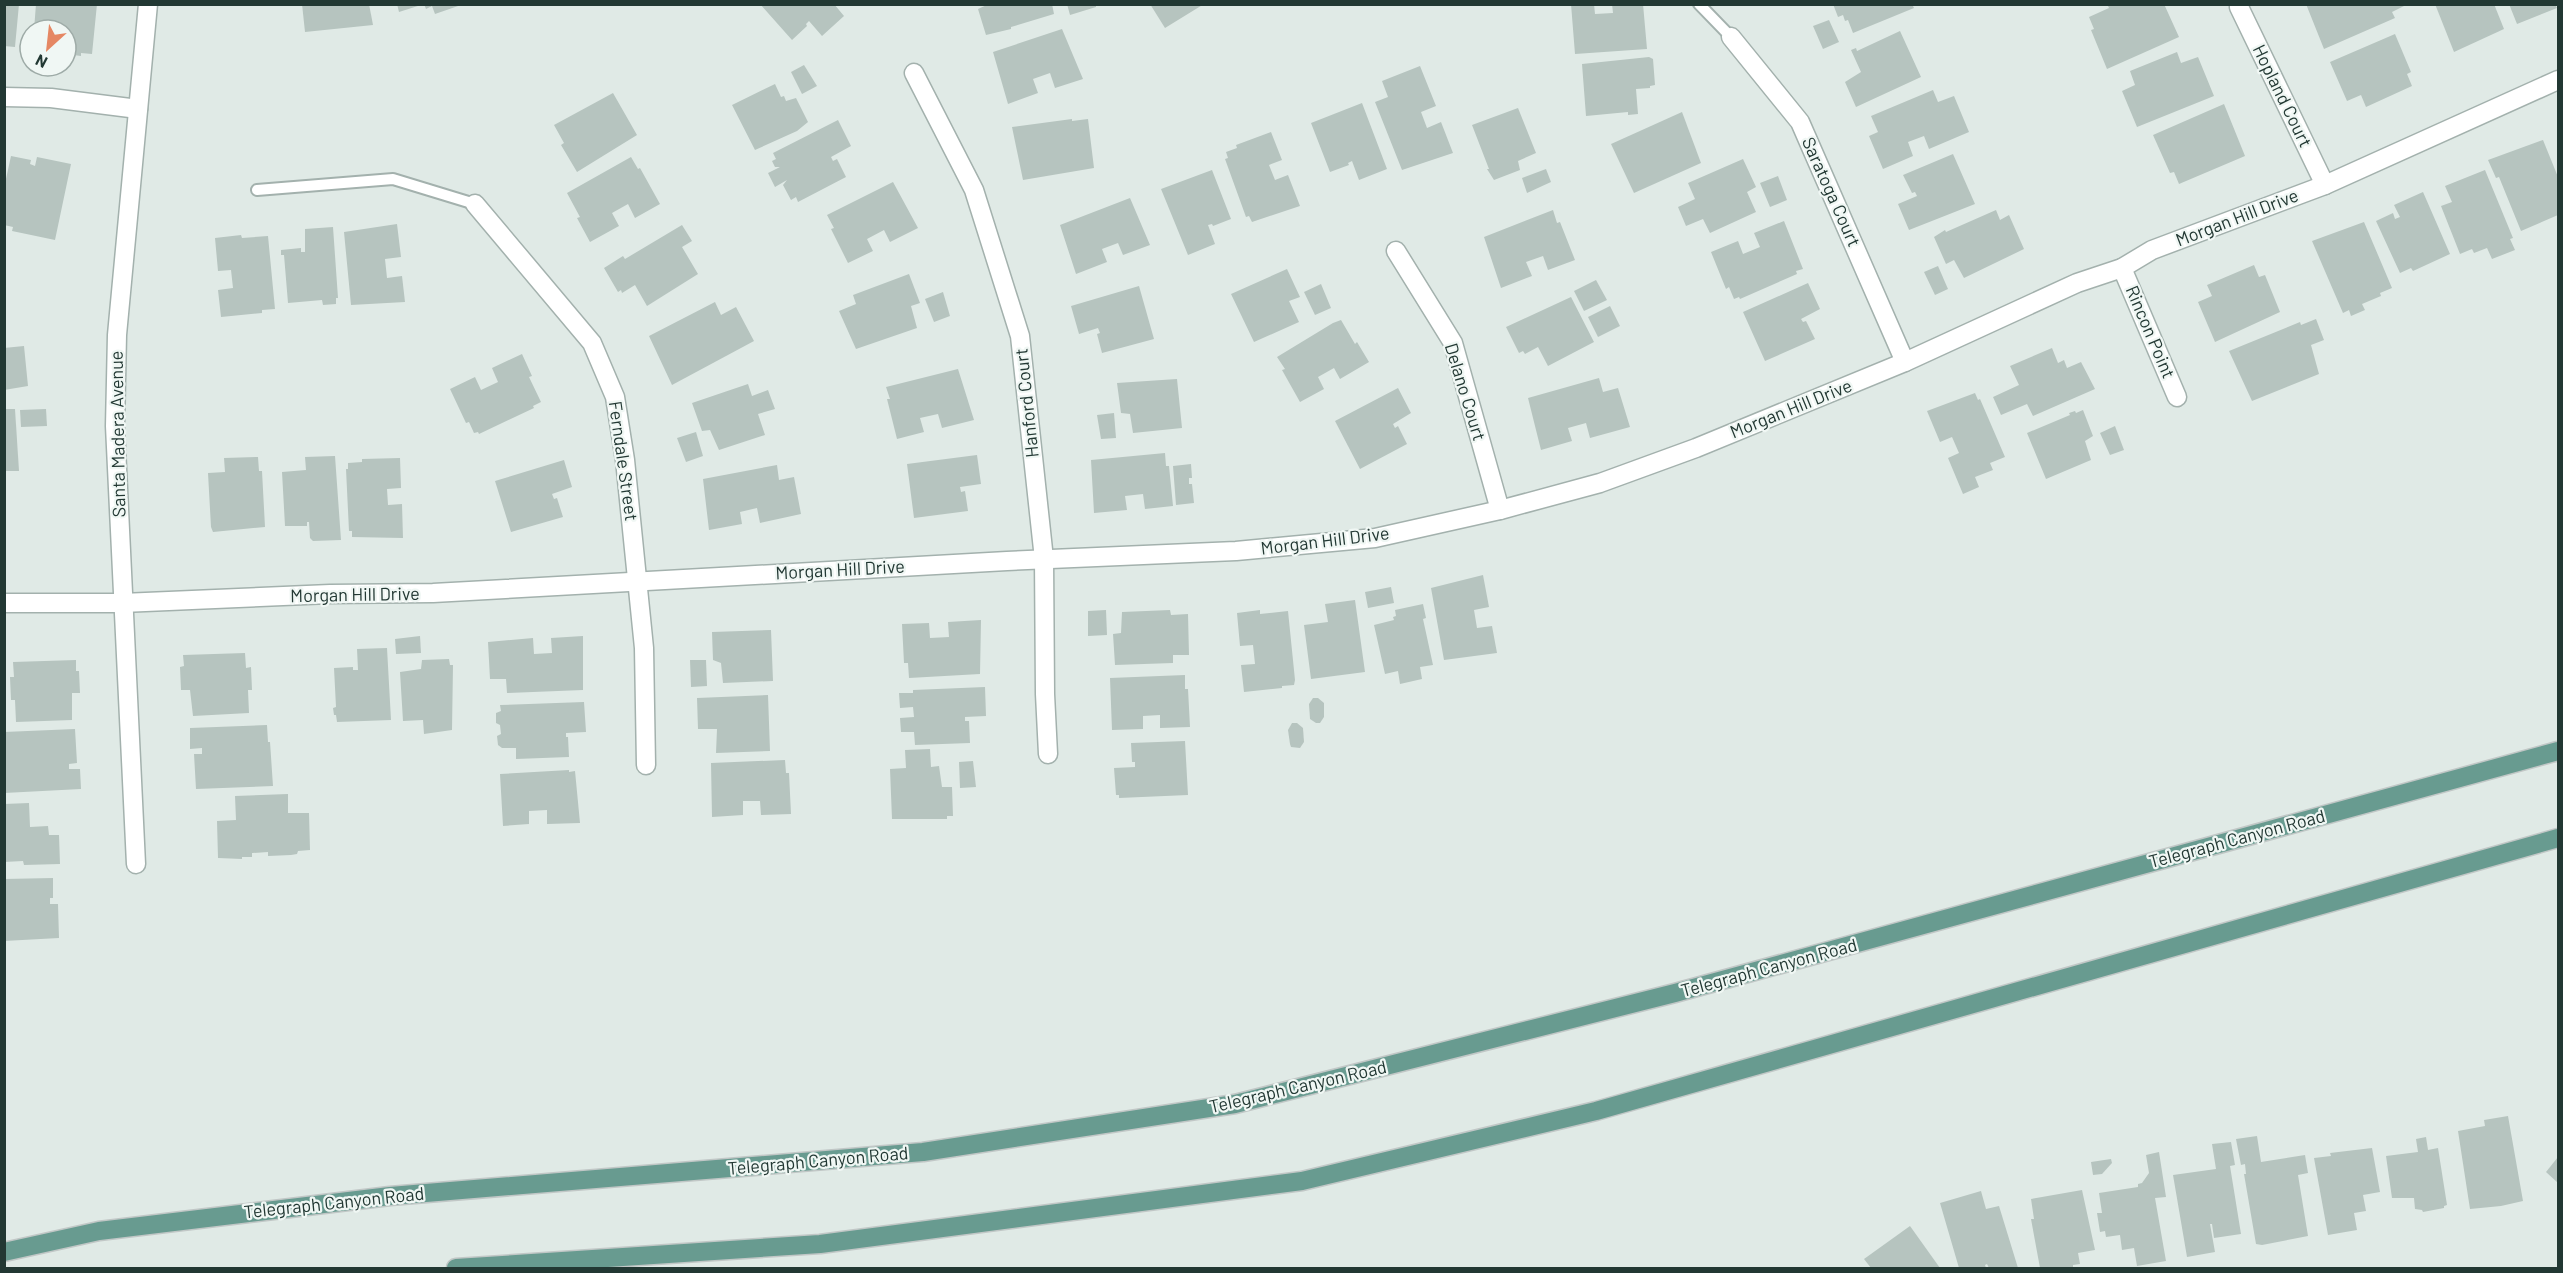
<svg xmlns="http://www.w3.org/2000/svg" width="2563" height="1273" viewBox="0 0 2563 1273" font-family="Barlow,sans-serif">
	<style>
		.building { fill: #b6c4bf }
		.lines { fill: none; stroke-linecap: round; stroke-linejoin: round }
		.lane-casing { stroke: #a3b1ad; stroke-width: 14 }
		.street-casing { stroke: #a3b1ad; stroke-width: 21 }
		.primary-casing { stroke: #c1c7c6; stroke-width: 21 }
		.lane { stroke: #fff; stroke-width: 10 }
		.street { stroke: #fff; stroke-width: 18 }
		.primary { stroke: #689b90; stroke-width: 18 }
		.labels { text-anchor: middle; stroke-width: 4.5; stroke-linejoin: round; paint-order: stroke }
		.street-label { font-size: 18px; fill: #223833; stroke: #f0f7f4 }
	</style>
	<rect width="100%" height="100%" fill="#e0eae6"/>
	<g class="building">
		<polygon points="4,4 19,4 15,47 4,46"/>
		<polygon points="36,4 97,4 92,54 81,53 81,56 66,54 66,30 34,30"/>
		<polygon points="302,4 369,4 373,25 305,32"/>
		<polygon points="397,4 421,4 421,5 399,12"/>
		<polygon points="424,4 461,4 461,5 435,14 432,6 426,9"/>
		<polygon points="760,4 834,4 844,16 822,36 809,21 806,24 807,26 792,40"/>
		<polygon points="989,4 1052,4 1054,14 1011,27 1011,29 986,35 978,9"/>
		<polygon points="1067,4 1096,4 1096,7 1070,15"/>
		<polygon points="1150,4 1204,4 1165,28"/>
		<polygon points="1571,4 1594,4 1595,14 1613,13 1612,4 1643,4 1647,49 1575,54"/>
		<polygon points="1833,4 1912,4 1914,8 1853,33 1848,20 1845,21 1843,15 1838,17"/>
		<polygon points="2111,4 2164,4 2179,37 2107,69 2091,30 2094,29 2089,17 2109,8 2108,6"/>
		<polygon points="2306,4 2408,4 2392,12 2395,18 2324,49"/>
		<polygon points="2435,4 2494,4 2504,29 2454,52"/>
		<polygon points="2509,4 2555,4 2557,8 2517,24"/>
		<polygon points="1829,20 1839,42 1823,49 1813,26"/>
		<polygon points="1062,29 1083,79 1055,88 1050,73 1033,79 1038,93 1008,104 993,52"/>
		<polygon points="1900,31 1921,77 1856,107 1845,82 1861,72 1851,50 1856,48 1857,51"/>
		<polygon points="2395,34 2411,72 2407,74 2412,86 2366,107 2361,95 2347,101 2330,62"/>
		<polygon points="2177,52 2181,63 2198,57 2214,96 2137,127 2122,91 2135,85 2130,71"/>
		<polygon points="1649,57 1653,59 1655,85 1650,86 1650,88 1636,89 1638,114 1628,115 1628,112 1586,116 1582,64"/>
		<polygon points="804,65 817,86 802,94 791,72"/>
		<polygon points="1420,66 1436,106 1421,112 1427,128 1441,122 1453,153 1402,170 1375,102 1388,97 1382,81"/>
		<polygon points="775,84 781,97 784,96 786,101 796,98 808,122 797,131 755,150 732,105"/>
		<polygon points="1933,90 1938,102 1954,96 1969,132 1929,149 1924,136 1908,142 1913,156 1883,169 1869,136 1878,132 1871,116"/>
		<polygon points="613,93 637,135 577,172 561,145 564,143 554,125"/>
		<polygon points="1362,103 1387,169 1359,180 1352,161 1348,163 1349,165 1330,172 1311,123"/>
		<polygon points="2224,104 2245,156 2179,184 2174,172 2170,173 2153,135"/>
		<polygon points="1518,108 1536,153 1518,161 1520,170 1494,180 1487,169 1489,169 1472,125"/>
		<polygon points="1682,112 1701,163 1634,193 1611,144"/>
		<polygon points="1072,119 1072,121 1088,119 1094,168 1023,180 1012,127"/>
		<polygon points="838,120 851,146 831,157 833,161 837,159 846,177 798,202 796,197 791,200 783,185 787,180 775,187 768,173 780,167 775,167 772,161 776,159 773,153"/>
		<polygon points="1271,132 1282,160 1269,165 1275,180 1288,175 1300,206 1252,222 1249,216 1246,217 1225,159 1228,158 1226,152 1237,148 1236,145"/>
		<polygon points="2543,140 2558,177 2558,215 2521,231 2499,177 2496,178 2488,160"/>
		<polygon points="1953,154 1975,204 1909,230 1898,204 1917,196 1915,192 1912,193 1903,175"/>
		<polygon points="11,156 31,160 30,164 35,166 37,157 71,164 55,240 12,231 13,227 4,225 4,188"/>
		<polygon points="631,157 638,169 640,168 660,204 635,218 628,204 612,213 619,226 590,242 577,218 580,217 567,193"/>
		<polygon points="1743,159 1756,187 1747,192 1756,212 1710,233 1703,219 1686,226 1678,207 1695,199 1688,183"/>
		<polygon points="1546,169 1551,182 1527,193 1522,178"/>
		<polygon points="1212,170 1231,219 1213,226 1212,224 1208,225 1215,244 1188,255 1161,189"/>
		<polygon points="2485,170 2513,238 2510,239 2515,250 2492,259 2487,248 2474,253 2472,249 2460,254 2441,206 2452,202 2445,186"/>
		<polygon points="1778,176 1787,200 1770,207 1760,183"/>
		<polygon points="893,182 918,228 890,242 884,230 867,239 873,251 848,263 831,229 834,228 827,215"/>
		<polygon points="2423,192 2450,254 2413,271 2411,268 2400,273 2376,221 2393,213 2395,219 2400,217 2394,205"/>
		<polygon points="1130,198 1150,245 1123,255 1118,243 1102,249 1107,262 1076,274 1060,225"/>
		<polygon points="1553,210 1557,223 1560,222 1575,260 1548,270 1543,256 1526,262 1532,276 1501,288 1484,237"/>
		<polygon points="1996,210 2000,220 2009,215 2024,249 1964,278 1954,260 1946,264 1934,237 1945,230 1946,232"/>
		<polygon points="1784,221 1803,269 1796,271 1797,274 1740,299 1739,297 1734,299 1729,287 1726,289 1711,252 1738,241 1743,254 1760,247 1754,233"/>
		<polygon points="2364,222 2392,288 2380,293 2381,296 2362,304 2365,310 2351,316 2349,310 2343,313 2312,241"/>
		<polygon points="397,224 401,257 385,259 387,278 402,276 405,302 351,305 344,232"/>
		<polygon points="682,225 692,241 682,247 698,274 647,306 635,285 622,293 621,290 618,292 604,268 623,256 625,259"/>
		<polygon points="333,227 338,298 336,298 336,304 323,305 322,300 288,303 284,255 281,255 281,250 301,248 301,252 305,252 305,229"/>
		<polygon points="241,235 242,238 268,236 275,309 262,310 262,313 221,317 218,290 233,288 231,270 218,271 215,238"/>
		<polygon points="2254,265 2259,277 2265,275 2280,312 2215,342 2198,302 2212,296 2207,285"/>
		<polygon points="1938,266 1948,289 1935,295 1924,272"/>
		<polygon points="1287,269 1300,297 1289,301 1299,322 1254,342 1231,294"/>
		<polygon points="909,274 920,303 911,306 917,328 856,349 839,311 856,304 853,295"/>
		<polygon points="1596,280 1607,300 1584,311 1574,291"/>
		<polygon points="1808,283 1820,309 1801,319 1803,322 1806,321 1815,339 1765,361 1743,312"/>
		<polygon points="1321,284 1331,308 1315,315 1304,292"/>
		<polygon points="1139,286 1154,339 1102,353 1097,334 1100,333 1098,328 1079,334 1071,306"/>
		<polygon points="943,292 950,316 934,322 925,299"/>
		<polygon points="1571,297 1594,342 1548,366 1538,347 1525,354 1523,351 1519,353 1506,327"/>
		<polygon points="715,302 721,315 736,307 754,341 672,385 649,336"/>
		<polygon points="1610,306 1620,326 1598,337 1588,317"/>
		<polygon points="2316,319 2324,340 2311,345 2319,374 2252,401 2229,351 2300,322 2301,325"/>
		<polygon points="1341,320 1355,344 1357,342 1369,362 1340,379 1334,368 1318,377 1324,389 1300,402 1282,370 1285,369 1277,357 1333,323"/>
		<polygon points="24,346 28,386 4,390 4,348"/>
		<polygon points="2052,348 2058,363 2064,360 2067,368 2081,362 2095,389 2033,416 2027,404 2001,415 1993,397 2019,385 2010,366"/>
		<polygon points="522,354 532,376 529,377 541,402 533,406 534,408 479,434 478,432 474,433 469,422 466,423 450,389 475,377 481,390 498,382 492,368"/>
		<polygon points="958,369 974,420 942,428 938,414 920,418 924,432 897,439 887,399 890,399 886,387"/>
		<polygon points="1599,378 1603,392 1618,388 1630,427 1590,438 1586,423 1568,428 1572,441 1541,450 1528,398"/>
		<polygon points="1177,379 1182,428 1133,433 1130,414 1121,413 1117,383"/>
		<polygon points="748,384 752,396 768,390 775,409 758,414 765,435 719,450 710,430 702,431 692,403"/>
		<polygon points="1398,388 1411,413 1393,424 1395,428 1398,426 1407,444 1360,469 1335,421"/>
		<polygon points="1975,393 1978,400 1980,399 2005,457 1990,463 1993,470 1975,477 1979,487 1963,494 1948,458 1959,453 1952,437 1940,442 1927,411"/>
		<polygon points="4,409 15,409 19,471 4,471"/>
		<polygon points="46,409 47,426 21,427 20,410"/>
		<polygon points="2083,410 2093,436 2085,441 2091,460 2046,479 2027,433 2070,415 2069,413 2075,411 2076,413"/>
		<polygon points="1114,413 1116,438 1101,439 1097,415"/>
		<polygon points="2115,426 2124,450 2110,455 2100,433"/>
		<polygon points="696,432 703,456 686,462 677,438"/>
		<polygon points="1165,453 1166,466 1169,466 1173,506 1145,509 1143,494 1125,496 1127,510 1094,513 1091,460"/>
		<polygon points="977,455 981,484 960,487 961,492 965,491 968,511 914,518 907,464"/>
		<polygon points="335,456 341,540 313,541 310,538 309,522 307,522 307,526 285,526 282,472 306,470 305,457"/>
		<polygon points="258,457 259,471 262,471 265,527 213,532 211,527 208,473 225,472 224,458"/>
		<polygon points="400,458 401,488 387,489 388,505 402,504 403,538 352,537 352,531 349,531 346,469 348,469 348,463 362,462 362,459"/>
		<polygon points="564,460 572,487 552,494 554,499 557,498 563,517 511,532 495,481"/>
		<polygon points="1191,464 1192,478 1189,478 1189,484 1192,484 1194,503 1176,505 1173,466"/>
		<polygon points="777,465 779,480 794,477 801,514 760,523 757,508 740,512 742,524 709,530 703,479"/>
		<polygon points="1483,575 1489,607 1474,610 1477,628 1492,626 1497,653 1444,660 1431,588"/>
		<polygon points="1391,587 1394,603 1368,608 1365,592"/>
		<polygon points="1355,600 1365,672 1311,679 1304,625 1328,622 1325,604"/>
		<polygon points="1423,604 1426,618 1423,619 1433,665 1420,667 1422,679 1400,684 1398,671 1385,674 1374,625 1394,620 1393,617 1396,616 1395,610"/>
		<polygon points="1106,610 1107,635 1088,636 1088,611"/>
		<polygon points="1170,610 1171,615 1188,614 1189,655 1173,655 1173,663 1115,665 1113,634 1121,633 1122,612"/>
		<polygon points="1260,610 1260,614 1288,611 1295,680 1294,685 1282,686 1282,688 1244,692 1241,665 1255,664 1253,645 1240,646 1237,613"/>
		<polygon points="981,620 980,674 909,678 908,663 904,663 902,624 929,623 930,638 949,637 948,622"/>
		<polygon points="771,630 773,681 723,683 721,663 713,660 712,632"/>
		<polygon points="420,636 421,653 396,654 395,639"/>
		<polygon points="583,636 583,690 507,693 506,679 490,679 488,642 533,638 534,654 552,653 551,638"/>
		<polygon points="387,648 391,720 337,722 336,715 334,715 333,708 336,707 334,668 353,667 353,670 358,670 357,649"/>
		<polygon points="245,653 246,668 251,667 252,690 248,690 249,713 193,716 190,690 181,690 180,667 184,666 183,655"/>
		<polygon points="449,659 450,665 453,665 452,730 424,734 423,720 403,721 400,672 421,669 422,660"/>
		<polygon points="76,660 76,671 79,671 80,693 72,693 72,720 16,722 15,700 11,700 10,677 14,677 13,662"/>
		<polygon points="690,660 706,660 707,686 691,687"/>
		<polygon points="1185,675 1185,689 1188,689 1190,727 1160,728 1160,715 1143,716 1143,729 1112,730 1110,678"/>
		<polygon points="985,687 986,716 965,717 965,721 969,721 970,743 915,745 914,732 901,732 900,718 914,717 913,707 900,708 899,693 913,693 913,690"/>
		<polygon points="768,695 770,751 716,753 717,729 698,729 697,698"/>
		<polygon points="1313,698 1318,698 1324,703 1324,717 1320,723 1316,723 1310,719 1309,704"/>
		<polygon points="584,702 586,732 566,733 566,737 568,737 569,757 516,759 516,748 502,748 498,745 497,736 501,734 500,725 496,723 496,713 501,711 500,705"/>
		<polygon points="1292,723 1297,723 1303,728 1304,742 1300,748 1291,747 1290,744 1288,730"/>
		<polygon points="267,725 268,742 270,742 273,786 196,789 194,754 202,754 202,748 190,749 190,728"/>
		<polygon points="75,729 77,763 69,764 69,769 80,769 81,789 4,793 4,732"/>
		<polygon points="1185,741 1188,795 1119,798 1119,795 1116,795 1114,768 1135,767 1135,762 1132,762 1131,743"/>
		<polygon points="930,749 931,767 939,766 942,787 952,787 953,816 947,816 947,819 892,819 890,769 906,768 905,750"/>
		<polygon points="785,760 786,773 789,773 791,814 761,815 760,801 743,801 743,815 712,817 711,763"/>
		<polygon points="973,761 976,787 960,788 959,762"/>
		<polygon points="569,770 569,772 575,771 580,823 547,824 547,810 529,811 529,824 503,826 500,774"/>
		<polygon points="288,794 288,813 309,813 310,850 298,851 297,854 291,855 268,856 268,852 252,853 252,857 242,857 242,859 218,858 217,821 236,820 235,796"/>
		<polygon points="29,803 30,827 48,826 49,835 59,835 60,864 24,865 23,861 4,862 4,804"/>
		<polygon points="53,878 53,898 50,898 50,904 58,904 59,938 4,941 4,879"/>
		<polygon points="2508,1116 2523,1201 2501,1206 2470,1209 2458,1131 2485,1126 2484,1120"/>
		<polygon points="2257,1136 2261,1162 2305,1155 2308,1173 2298,1175 2308,1236 2262,1245 2256,1244 2244,1174 2246,1174 2245,1164 2241,1165 2236,1139"/>
		<polygon points="2426,1137 2428,1150 2438,1148 2447,1205 2444,1206 2444,1208 2423,1212 2422,1210 2415,1209 2414,1198 2392,1198 2386,1156 2418,1152 2416,1139"/>
		<polygon points="2231,1142 2235,1165 2230,1166 2241,1234 2214,1238 2212,1224 2210,1224 2215,1252 2187,1257 2173,1175 2216,1169 2212,1144"/>
		<polygon points="2372,1148 2380,1192 2363,1195 2366,1211 2354,1213 2357,1230 2328,1235 2314,1158 2331,1156 2330,1153"/>
		<polygon points="2159,1152 2166,1197 2155,1198 2166,1261 2137,1266 2134,1248 2122,1250 2120,1235 2106,1237 2105,1231 2100,1232 2097,1213 2102,1213 2099,1193 2138,1187 2138,1184 2142,1183 2149,1173 2146,1155"/>
		<polygon points="2558,1157 2558,1183 2546,1172"/>
		<polygon points="2111,1159 2112,1163 2102,1174 2093,1175 2091,1162"/>
		<polygon points="2082,1190 2095,1250 2078,1253 2080,1264 2073,1265 2073,1268 2040,1268 2031,1219 2034,1219 2031,1199"/>
		<polygon points="1981,1191 1986,1209 1999,1206 2018,1268 1989,1268 1987,1264 1985,1265 1986,1268 1959,1268 1940,1203"/>
		<polygon points="1910,1226 1940,1268 1871,1268 1864,1259"/>
	</g>
	<g class="lines">
		<defs>
			<g id="lane">
				<polyline points="1699,4 1731,37"/>
				<polyline points="257,190 393,179 475,204"/>
			</g>
			<g id="street">
				<polyline points="2239,7 2325,185"/>
				<polyline points="1731,37 1800,122 1905,362"/>
				<polyline points="914,73 974,190 1020,336 1044,559 1045,694 1048,754"/>
				<polyline points="4,97 51,98 138,109"/>
				<polyline points="475,204 592,343 615,397 625,460 644,648 646,765"/>
				<polyline points="1396,251 1453,343 1500,510"/>
				<polyline points="2122,268 2177,397"/>
				<polyline points="4,603 122,603 330,594 433,593 1007,561 1236,551 1375,538 1500,510 1600,483 1696,448 1905,362 2077,283 2122,268 2152,250 2325,185 2558,80"/>
				<polyline points="136,864 115,426 117,335 148,4"/>
			</g>
			<g id="primary">
				<polyline points="4,1252 99,1231 390,1196 923,1152 1235,1104 1675,993 2558,751"/>
				<polyline points="456,1268 820,1244 1302,1181 1596,1111 2558,838"/>
			</g>
		</defs>
		<use href="#lane" class="lane-casing"/>
		<use href="#street" class="street-casing"/>
		<use href="#primary" class="primary-casing"/>
		<use href="#lane" class="lane"/>
		<use href="#street" class="street"/>
		<use href="#primary" class="primary"/>
	</g>
	<g class="labels">
		<g class="street-label">
			<text transform="translate(2282 96) rotate(64)" y="6">Hopland Court</text>
			<text transform="translate(1831 192) rotate(66)" y="6">Saratoga Court</text>
			<text transform="translate(2237 218) rotate(-21)" y="6">Morgan Hill Drive</text>
			<text transform="translate(2150 332) rotate(67)" y="6">Rincon Point</text>
			<text transform="translate(1465 392) rotate(73)" y="6">Delano Court</text>
			<text transform="translate(1027 403) rotate(-96)" y="6">Hanford Court</text>
			<text transform="translate(1791 409) rotate(-22)" y="6">Morgan Hill Drive</text>
			<text transform="translate(118 434) rotate(-91)" y="6">Santa Madera Avenue</text>
			<text transform="translate(623 461) rotate(82)" y="6">Ferndale Street</text>
			<text transform="translate(1325 541) rotate(-7)" y="6">Morgan Hill Drive</text>
			<text transform="translate(840 570) rotate(-3)" y="6">Morgan Hill Drive</text>
			<text transform="translate(355 595) rotate(-1)" y="6">Morgan Hill Drive</text>
			<text transform="translate(2237 839) rotate(-15)" y="6">Telegraph Canyon Road</text>
			<text transform="translate(1769 968) rotate(-15)" y="6">Telegraph Canyon Road</text>
			<text transform="translate(1298 1087) rotate(-13)" y="6">Telegraph Canyon Road</text>
			<text transform="translate(818 1161) rotate(-5)" y="6">Telegraph Canyon Road</text>
			<text transform="translate(334 1203) rotate(-6)" y="6">Telegraph Canyon Road</text>
		</g>
	</g>
	<rect width="2563" height="1273" fill="none" stroke="#223833" stroke-width="12"/>
	<g transform="translate(48 48) rotate(207)"><circle r="28" fill="#f0f7f4" stroke="#9eaba7" stroke-width="1.5"/>
	<path d="M0-4.5L10 22L0 15L-10 22Z" fill="#e58763"/>
	<text y="-9" font-size="16" font-weight="bold" text-anchor="middle" fill="#223833">N</text>
	</g>
</svg>
